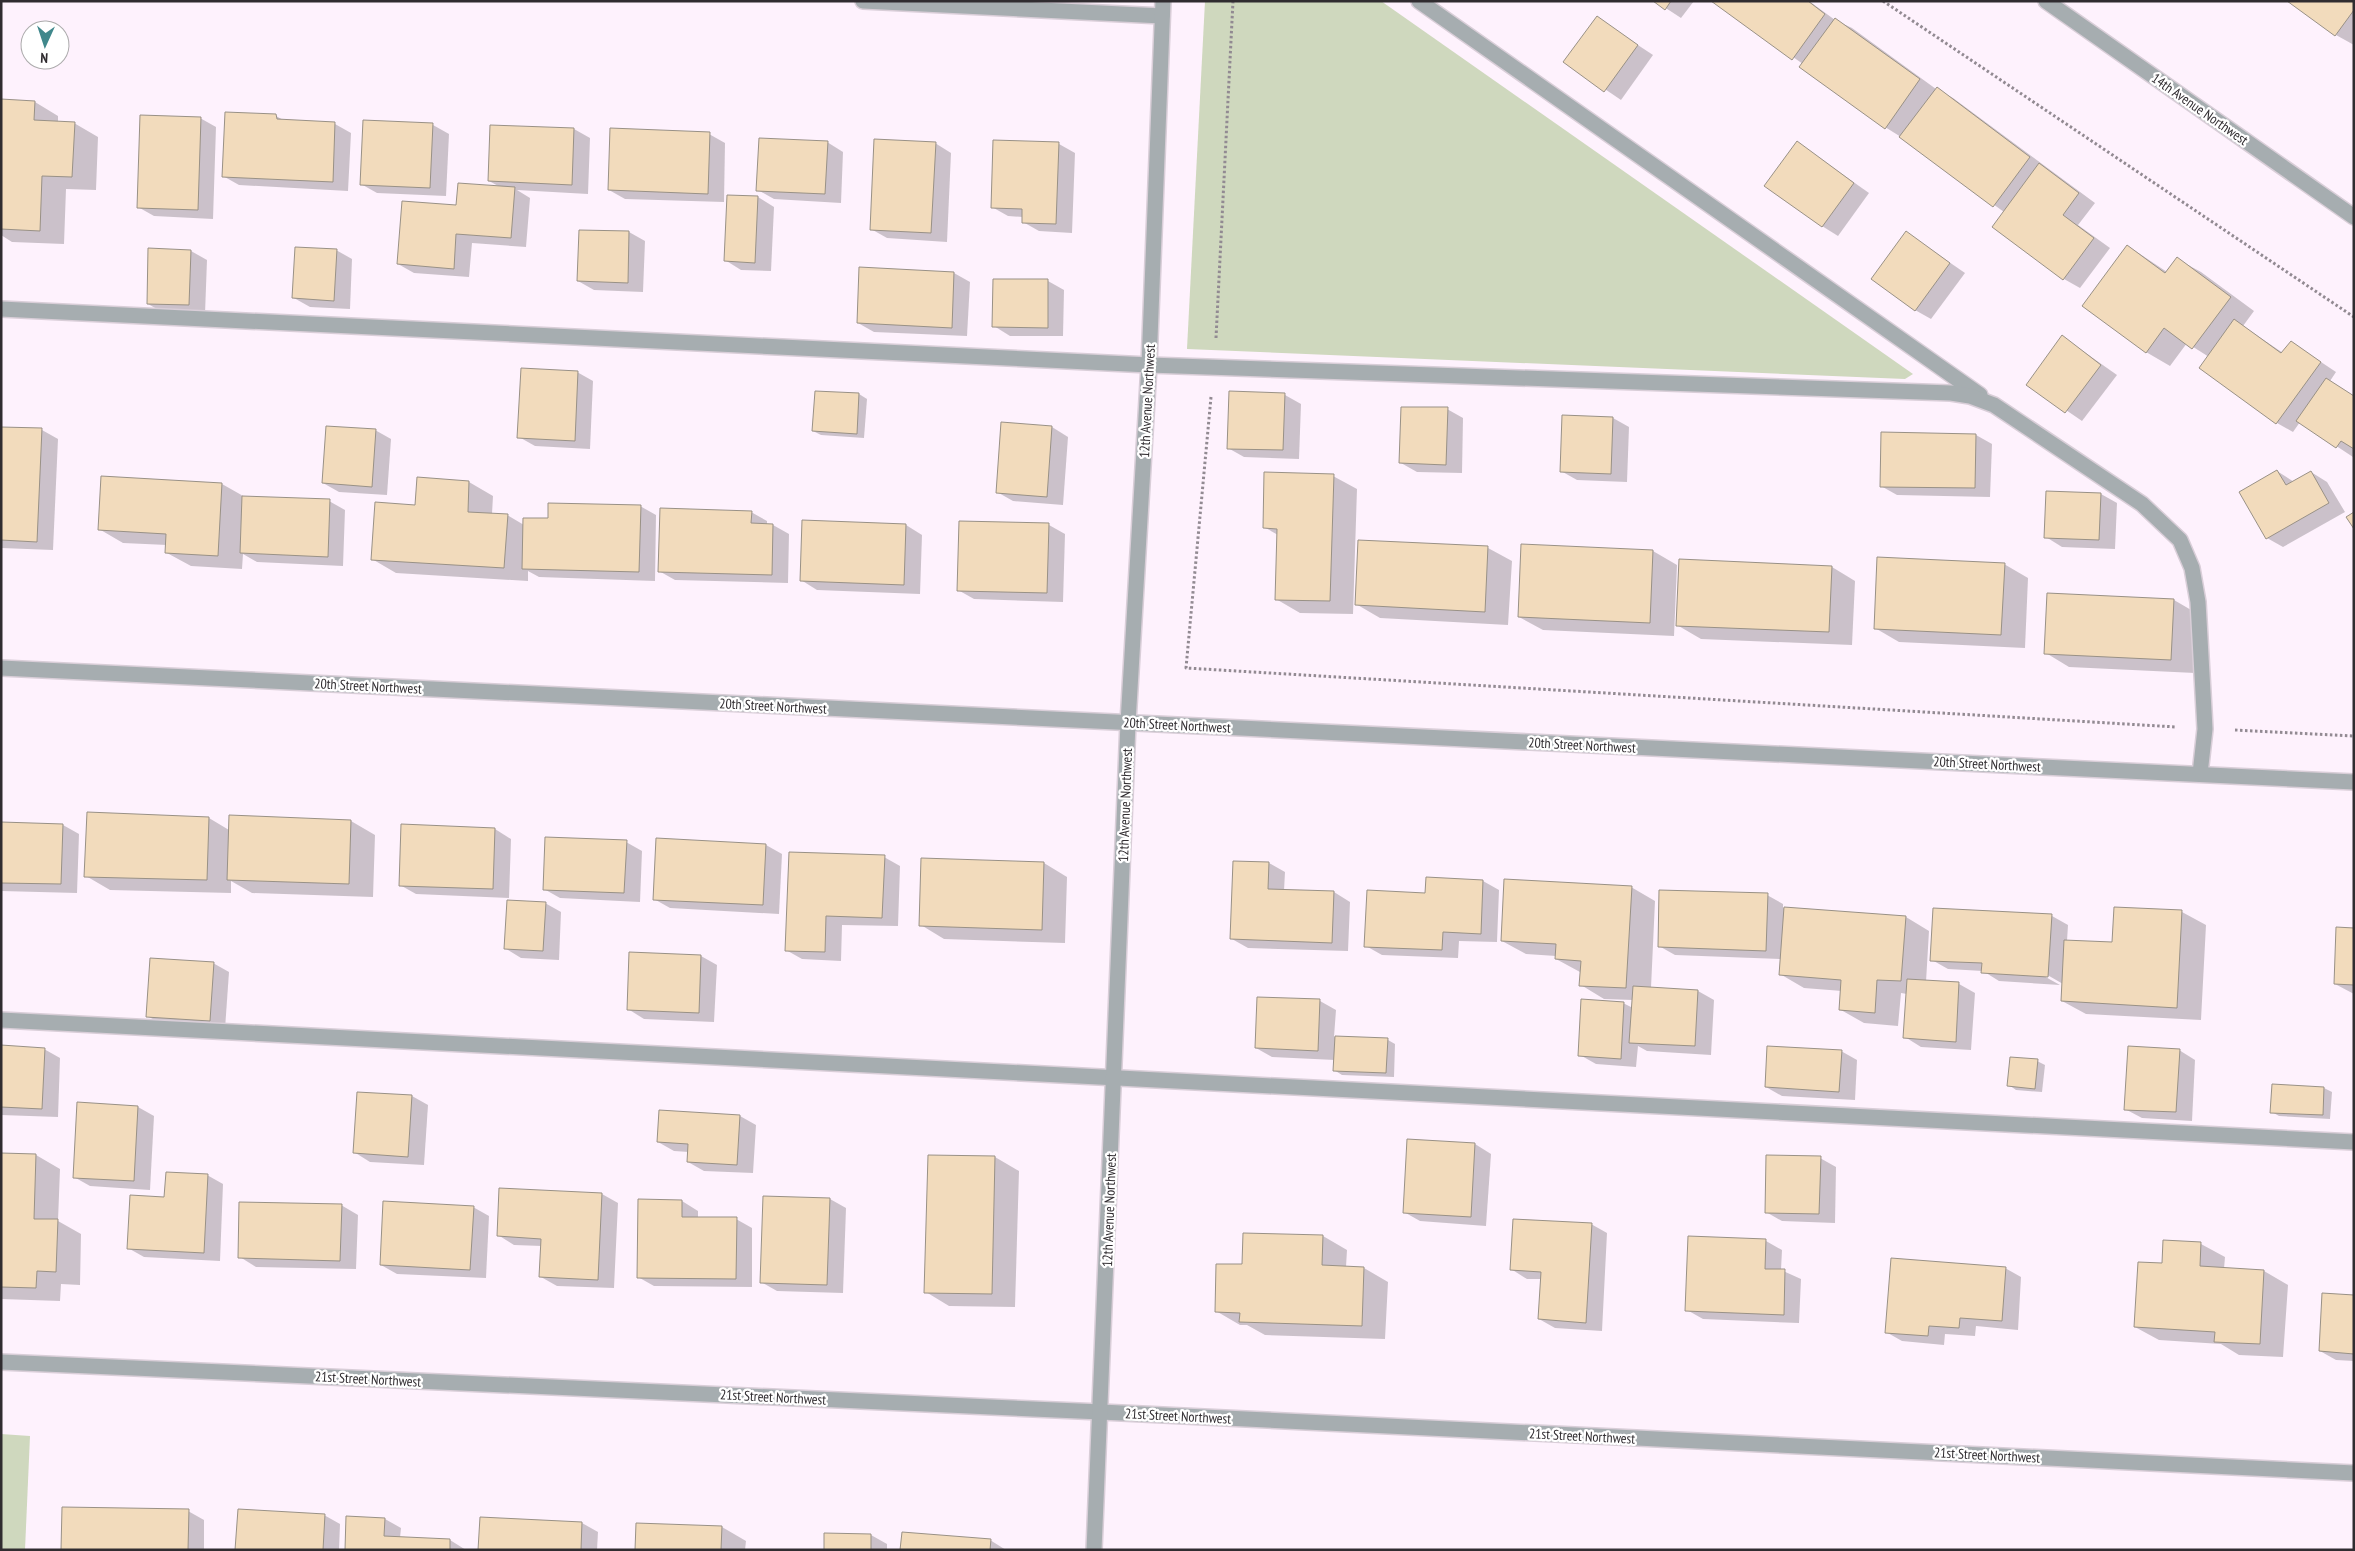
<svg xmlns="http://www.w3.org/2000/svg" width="2355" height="1551" viewBox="0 0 2355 1551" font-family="'PT Sans Narrow',sans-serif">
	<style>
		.green { fill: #cfd8be }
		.shadow { fill: #0003 }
		.building { fill: #f2dbbc; stroke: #999186 }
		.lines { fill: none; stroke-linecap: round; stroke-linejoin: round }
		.minor-casing { stroke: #d9ced8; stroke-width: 18 }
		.path { stroke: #928a92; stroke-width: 3; stroke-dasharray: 2.5 2.5; stroke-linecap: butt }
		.minor { stroke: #a6adb0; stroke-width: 15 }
		.labels { text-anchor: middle; stroke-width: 4.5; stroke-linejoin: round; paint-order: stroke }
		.street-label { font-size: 14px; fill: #302c30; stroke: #fff }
	</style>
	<rect width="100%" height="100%" fill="#fef2fd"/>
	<g class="green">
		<polygon points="1205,1 1381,1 1913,374 1905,379 1187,349"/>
		<polygon points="1,1434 30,1436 25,1550 1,1550"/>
	</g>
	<g class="shadow">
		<polygon points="1655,1 1694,1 1681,18"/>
		<polygon points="1713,1 1809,1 1835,20 1852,28 1936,89 1953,98 2095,203 2078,225 2110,248 2080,288 2064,279 1993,227 2004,212 1901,137 1885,127 1803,64"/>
		<polygon points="2354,1 2354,45 2336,35"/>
		<polygon points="1597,18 1653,55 1621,100 1565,62"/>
		<polygon points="1,101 35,102 58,116 58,122 74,123 98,137 96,190 66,189 64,244 12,242 1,235"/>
		<polygon points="276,116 285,121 335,124 351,133 348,191 239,185 223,176"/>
		<polygon points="200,118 216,127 213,219 154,216 138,207"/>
		<polygon points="433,125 449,134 446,196 377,193 361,184"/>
		<polygon points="492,126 574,129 590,138 588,194 517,190 530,198 526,247 472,243 469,277 414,273 398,264 457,206 502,188 489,181"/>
		<polygon points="709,134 725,143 724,202 625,199 609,190"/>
		<polygon points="827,142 843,152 841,203 774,199 758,190"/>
		<polygon points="935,143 951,153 947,242 887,238 871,229"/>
		<polygon points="1798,143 1869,193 1838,236 1822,226"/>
		<polygon points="1059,144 1075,153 1072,233 1039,231 1023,222 1023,217 1008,216 992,207"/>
		<polygon points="728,196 758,197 774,207 771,271 741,270 725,260"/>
		<polygon points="580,231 629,232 645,241 643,292 594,290 578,281"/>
		<polygon points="1907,233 1965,273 1931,319 1915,310"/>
		<polygon points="2128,246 2167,272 2177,259 2201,272 2254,311 2243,326 2283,353 2291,342 2336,372 2330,381 2354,397 2353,457 2300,422 2293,432 2277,423 2200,368 2209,357 2187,343 2170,366 2146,352"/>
		<polygon points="336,250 352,259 350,309 310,307 294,298"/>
		<polygon points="191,251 207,260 205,314 164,313 148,304"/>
		<polygon points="860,268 954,273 970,282 967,336 874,332 858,323"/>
		<polygon points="994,280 1048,281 1064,290 1063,336 1010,336 994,326"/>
		<polygon points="2063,337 2117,375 2082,421 2028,384"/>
		<polygon points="577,372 593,381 590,449 535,446 519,437"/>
		<polygon points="816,392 859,394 867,399 864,438 821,435 813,431"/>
		<polygon points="1285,395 1301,404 1299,459 1244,457 1228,448"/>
		<polygon points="1447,409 1463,418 1462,473 1417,472 1401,463"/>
		<polygon points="1613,418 1629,427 1627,482 1577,480 1561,471"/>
		<polygon points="1052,427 1068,437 1063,505 1013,501 997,492"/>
		<polygon points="1,428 42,430 58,439 53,550 1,548"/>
		<polygon points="375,430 391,439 387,495 339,492 323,483"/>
		<polygon points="1976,435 1992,444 1990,497 1897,495 1881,486"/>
		<polygon points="2277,471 2294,482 2311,472 2327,482 2345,512 2283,547 2267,538"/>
		<polygon points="1333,476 1357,489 1353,614 1300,613 1276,599 1278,535 1264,527"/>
		<polygon points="418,479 469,482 493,496 492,514 507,515 524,525 549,519 640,506 656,515 655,581 539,577 528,571 528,581 396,573 372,559 416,506"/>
		<polygon points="222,484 245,497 329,501 345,510 343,566 257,562 243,554 242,569 191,566 167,553 167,545 123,543 99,529"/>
		<polygon points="2101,494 2117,503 2115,549 2062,547 2046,537"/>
		<polygon points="751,512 767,521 767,525 773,525 789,534 788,583 675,580 659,571"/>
		<polygon points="803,521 906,525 922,535 920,594 817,590 801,580"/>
		<polygon points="961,522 1049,525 1065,534 1063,602 974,599 958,590"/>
		<polygon points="1359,541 1488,548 1512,561 1508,625 1380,618 1356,604"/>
		<polygon points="1522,545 1653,551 1677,565 1674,636 1543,630 1519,617"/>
		<polygon points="2004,564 2028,578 2025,648 1899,642 1875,628"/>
		<polygon points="1832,567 1855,581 1852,645 1701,639 1677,625"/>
		<polygon points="2049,594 2174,600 2198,614 2195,673 2069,667 2046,653"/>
		<polygon points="230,817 351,821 375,835 373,897 252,893 231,881 231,893 110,890 86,876 209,818 229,830"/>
		<polygon points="1,824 63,825 79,834 77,893 1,891"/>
		<polygon points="495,829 511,839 509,898 416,894 400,885"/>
		<polygon points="626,842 642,851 640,902 560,898 544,889"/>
		<polygon points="766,845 782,854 779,914 670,908 654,899"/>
		<polygon points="884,857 900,866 898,926 842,925 841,961 802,959 786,950"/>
		<polygon points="1044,863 1067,877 1065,943 944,939 921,925"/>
		<polygon points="1269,863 1285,872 1284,891 1334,892 1350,902 1348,951 1248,948 1232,939"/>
		<polygon points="1483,881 1499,890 1497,942 1459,941 1458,958 1382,955 1366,946 1426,894"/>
		<polygon points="1631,887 1655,901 1651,988 1698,991 1714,1000 1711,1055 1647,1051 1638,1046 1636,1067 1596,1064 1580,1055 1623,1003 1633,1008 1633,1000 1604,999 1581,985 1580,972 1556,959 1556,956 1526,954 1502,941"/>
		<polygon points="1767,895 1783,904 1783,908 1906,917 1929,931 1926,982 1959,984 1975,993 1971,1050 1921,1047 1905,1037 1907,994 1901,993 1898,1026 1864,1023 1841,1010 1842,991 1804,988 1780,974 1781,959 1675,955 1659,946"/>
		<polygon points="545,903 561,912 559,960 521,958 505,948"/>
		<polygon points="2182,912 2206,925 2201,1020 2086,1014 2062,1001 2063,984 2044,973 2042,975 2060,985 1999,981 1983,971 1948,969 1932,960 2052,916 2068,925 2067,941 2113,943"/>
		<polygon points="2354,929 2354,994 2335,984"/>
		<polygon points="630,953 701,956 717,965 714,1022 644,1019 628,1009"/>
		<polygon points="213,963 229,972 225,1029 164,1025 147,1016"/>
		<polygon points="1320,1001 1336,1010 1334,1037 1388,1040 1395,1044 1394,1077 1342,1075 1334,1070 1335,1060 1272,1057 1256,1048"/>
		<polygon points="1,1047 44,1049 60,1058 58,1117 1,1115"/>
		<polygon points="2179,1050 2195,1060 2192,1121 2142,1118 2125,1109"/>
		<polygon points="1841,1051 1857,1060 1855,1100 1782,1096 1766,1087"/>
		<polygon points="2037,1061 2045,1065 2042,1092 2016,1090 2009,1085"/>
		<polygon points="2273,1085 2324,1088 2332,1092 2330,1119 2279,1116 2272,1112"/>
		<polygon points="412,1096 428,1105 424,1165 370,1162 354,1152"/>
		<polygon points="78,1104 138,1107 154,1116 150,1190 90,1186 74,1177"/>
		<polygon points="740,1116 756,1125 753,1173 704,1171 688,1162 689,1152 674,1151 658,1142"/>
		<polygon points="1475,1144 1491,1154 1486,1226 1420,1221 1404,1212"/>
		<polygon points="1,1154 36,1155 60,1169 58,1221 81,1234 80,1285 61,1284 60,1301 1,1299"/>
		<polygon points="995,1157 1019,1171 1015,1307 949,1306 926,1292"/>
		<polygon points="1820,1158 1836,1167 1835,1223 1782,1221 1766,1212"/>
		<polygon points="207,1175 223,1184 220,1261 144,1257 128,1248 165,1198"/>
		<polygon points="602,1194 618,1203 614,1288 557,1286 541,1277 542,1246 514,1245 498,1235"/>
		<polygon points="765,1197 830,1199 846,1208 843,1293 777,1291 761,1282"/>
		<polygon points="682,1201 698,1211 698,1219 736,1219 752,1228 752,1287 654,1286 638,1277"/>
		<polygon points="341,1205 358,1215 356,1269 256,1267 240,1257"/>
		<polygon points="473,1207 489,1216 486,1278 397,1274 381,1265"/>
		<polygon points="1591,1224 1607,1233 1602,1331 1555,1328 1539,1319 1542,1279 1527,1279 1511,1269"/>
		<polygon points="1323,1236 1347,1250 1346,1267 1364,1268 1388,1282 1385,1339 1265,1335 1247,1325 1240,1325 1216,1311 1243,1266"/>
		<polygon points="1690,1237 1766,1241 1782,1250 1781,1270 1801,1279 1799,1323 1703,1319 1687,1310"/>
		<polygon points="2164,1241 2201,1244 2225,1257 2224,1269 2264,1271 2288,1285 2283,1357 2239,1355 2221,1344 2159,1340 2135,1327 2163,1264"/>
		<polygon points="2005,1268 2021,1277 2018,1330 1976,1326 1975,1336 1945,1334 1944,1345 1902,1341 1886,1332"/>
		<polygon points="2354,1296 2354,1361 2336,1360 2320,1351"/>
		<polygon points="188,1511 204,1520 204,1550 63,1550"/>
		<polygon points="324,1515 340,1524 339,1550 237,1550"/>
		<polygon points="347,1518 385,1519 401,1528 400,1538 450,1540 466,1550 346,1550"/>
		<polygon points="481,1518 582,1523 598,1532 597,1550 480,1550"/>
		<polygon points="722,1527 746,1541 745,1550 636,1550"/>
		<polygon points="871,1535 887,1544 887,1550 825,1550"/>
		<polygon points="990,1540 1006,1550 902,1550"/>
	</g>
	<g class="building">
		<polygon points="1653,1 1671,1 1665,10"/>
		<polygon points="1711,1 1808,1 1825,14 1792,60"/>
		<polygon points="2287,1 2354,1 2354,10 2335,36"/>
		<polygon points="1597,16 1638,45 1604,92 1563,62"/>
		<polygon points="1835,18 1920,79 1885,129 1799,67"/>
		<polygon points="1937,87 2030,157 1993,207 1899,137"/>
		<polygon points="1,99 35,101 34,120 75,122 72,177 42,176 40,231 1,229"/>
		<polygon points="225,112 276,114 277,119 335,122 333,182 222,177"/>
		<polygon points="140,115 201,117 198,210 137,208"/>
		<polygon points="363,120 433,123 430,188 360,185"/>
		<polygon points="490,125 574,128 572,185 488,181"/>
		<polygon points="610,128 710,132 708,194 608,190"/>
		<polygon points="759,138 828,141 825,194 756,191"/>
		<polygon points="874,139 936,142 931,233 870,230"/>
		<polygon points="993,140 1059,142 1056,224 1022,223 1022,209 991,208"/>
		<polygon points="1797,141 1854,183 1822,227 1764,186"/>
		<polygon points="2039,163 2079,193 2063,215 2094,238 2063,280 1992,227"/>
		<polygon points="458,183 515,187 511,238 456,234 454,269 397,264 402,201 456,205"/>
		<polygon points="727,195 758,196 755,263 724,261"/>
		<polygon points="579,230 629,231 628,283 577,281"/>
		<polygon points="1906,231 1950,263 1915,311 1871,279"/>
		<polygon points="2127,245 2165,273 2177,257 2231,297 2192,349 2164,328 2146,353 2082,306"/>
		<polygon points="295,247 337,249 334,301 292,298"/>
		<polygon points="148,248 191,250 189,305 147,304"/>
		<polygon points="859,267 954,272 952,328 857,323"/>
		<polygon points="993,279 1048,279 1048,328 992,327"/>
		<polygon points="2234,319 2281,353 2291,341 2321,362 2276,424 2199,368"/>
		<polygon points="2062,335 2101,365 2065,413 2026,385"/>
		<polygon points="521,368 578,371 575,441 517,438"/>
		<polygon points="2326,378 2354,396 2354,449 2341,441 2336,448 2296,421"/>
		<polygon points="815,391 859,393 857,434 812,431"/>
		<polygon points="1229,391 1285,393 1283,450 1227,449"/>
		<polygon points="1401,407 1448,407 1446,465 1399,463"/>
		<polygon points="1562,415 1613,417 1611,474 1560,472"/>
		<polygon points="1001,422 1052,426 1047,497 996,493"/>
		<polygon points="326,426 376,429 372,487 322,483"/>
		<polygon points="1,427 42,428 37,542 1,540"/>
		<polygon points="1881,432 1976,434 1975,488 1880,487"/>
		<polygon points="2277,470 2286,485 2311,471 2329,503 2266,539 2239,492"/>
		<polygon points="1264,472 1334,474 1330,601 1275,600 1277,529 1263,528"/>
		<polygon points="101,476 222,483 218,556 165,553 166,534 98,530"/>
		<polygon points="417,477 469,481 468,512 508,514 504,568 371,560 375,502 415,505"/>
		<polygon points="2046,491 2101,493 2099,540 2044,538"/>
		<polygon points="242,496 330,499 328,557 240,553"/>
		<polygon points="548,503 641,505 639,572 522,569 523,518 548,518"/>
		<polygon points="660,508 752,511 751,523 773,524 772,575 658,572"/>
		<polygon points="2354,512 2354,529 2346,517"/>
		<polygon points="802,520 906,524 904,585 800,581"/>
		<polygon points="959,521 1049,523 1047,593 957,591"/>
		<polygon points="1358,540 1488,546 1485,612 1355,605"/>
		<polygon points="1521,544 1653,550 1650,623 1518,617"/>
		<polygon points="1877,557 2005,563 2001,635 1874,629"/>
		<polygon points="1679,559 1832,566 1829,632 1676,626"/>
		<polygon points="2047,593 2174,599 2171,660 2044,654"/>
		<polygon points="87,812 209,817 207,880 84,877"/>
		<polygon points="229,815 351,820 349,884 227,880"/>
		<polygon points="1,822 63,824 61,884 1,883"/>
		<polygon points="401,824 495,828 493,889 399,886"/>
		<polygon points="545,837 627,840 624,893 543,890"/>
		<polygon points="656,838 766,844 763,905 653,900"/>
		<polygon points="789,852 885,855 882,918 826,916 825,952 785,951"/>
		<polygon points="921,858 1044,862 1042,930 919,926"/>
		<polygon points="1233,861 1269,862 1268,889 1334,891 1332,943 1230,939"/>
		<polygon points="1426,877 1483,880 1481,934 1443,932 1442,950 1364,947 1367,890 1425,893"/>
		<polygon points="1504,879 1632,886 1626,988 1579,986 1581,961 1555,959 1556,944 1501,941"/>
		<polygon points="1659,890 1768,893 1766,951 1658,947"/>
		<polygon points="507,900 546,902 543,951 504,949"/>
		<polygon points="1784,907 1906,916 1901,981 1877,980 1875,1013 1839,1010 1841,980 1779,975"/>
		<polygon points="2114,907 2182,910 2177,1008 2061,1001 2064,940 2112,942"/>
		<polygon points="1933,908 2052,914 2048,977 1981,973 1982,963 1930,961"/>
		<polygon points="2336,927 2354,928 2354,985 2334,984"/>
		<polygon points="629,952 701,955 699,1013 627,1010"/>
		<polygon points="150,958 214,962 210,1021 146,1017"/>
		<polygon points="1907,979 1959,982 1956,1042 1903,1038"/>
		<polygon points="1633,986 1698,990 1695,1046 1629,1043"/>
		<polygon points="1257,997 1320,999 1318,1051 1255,1048"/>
		<polygon points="1581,999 1624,1002 1621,1059 1578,1056"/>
		<polygon points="1335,1036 1388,1038 1386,1073 1333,1071"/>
		<polygon points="1,1045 45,1048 42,1109 1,1107"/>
		<polygon points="1767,1046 1842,1050 1839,1092 1765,1087"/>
		<polygon points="2128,1046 2180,1049 2176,1112 2124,1110"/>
		<polygon points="2010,1057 2038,1059 2035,1089 2007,1086"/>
		<polygon points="2272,1084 2324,1087 2323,1115 2270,1113"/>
		<polygon points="357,1092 412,1095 408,1157 353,1153"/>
		<polygon points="77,1102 138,1106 134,1181 73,1178"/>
		<polygon points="659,1110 740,1115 737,1165 687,1162 688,1144 657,1142"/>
		<polygon points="1407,1139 1475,1143 1471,1217 1403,1213"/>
		<polygon points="1,1153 36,1154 34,1219 58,1219 56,1272 37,1271 36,1288 1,1287"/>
		<polygon points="928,1155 995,1156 992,1294 924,1293"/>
		<polygon points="1766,1155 1821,1156 1819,1214 1765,1213"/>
		<polygon points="166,1172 208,1174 204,1253 127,1249 130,1195 164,1197"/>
		<polygon points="499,1188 602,1193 598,1280 539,1277 541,1239 497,1236"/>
		<polygon points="763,1196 830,1198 827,1285 760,1283"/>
		<polygon points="638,1199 682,1200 682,1217 737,1217 736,1279 637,1278"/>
		<polygon points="383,1201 474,1206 470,1270 380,1265"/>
		<polygon points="239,1202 342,1204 340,1261 238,1258"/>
		<polygon points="1513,1219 1592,1223 1586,1323 1538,1319 1541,1272 1510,1270"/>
		<polygon points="1243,1233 1323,1235 1322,1265 1364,1267 1362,1326 1239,1322 1240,1313 1215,1312 1216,1264 1242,1264"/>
		<polygon points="1688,1236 1766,1239 1765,1269 1785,1269 1784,1315 1685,1311"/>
		<polygon points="2163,1240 2201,1242 2200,1266 2264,1270 2260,1344 2214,1342 2215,1332 2134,1327 2138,1262 2162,1263"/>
		<polygon points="1891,1258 2006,1267 2002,1321 1960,1318 1959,1328 1929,1326 1928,1336 1885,1333"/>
		<polygon points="2322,1293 2354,1295 2354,1354 2319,1351"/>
		<polygon points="62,1507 189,1509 188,1550 61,1550"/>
		<polygon points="238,1509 325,1514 323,1550 235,1550"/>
		<polygon points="346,1516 385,1518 384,1536 450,1539 450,1550 345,1550"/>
		<polygon points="480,1517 582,1522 581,1550 478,1550"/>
		<polygon points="636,1523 722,1526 721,1550 635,1550"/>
		<polygon points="902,1532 991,1539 990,1550 900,1550"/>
		<polygon points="824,1533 871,1534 871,1550 824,1550"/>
	</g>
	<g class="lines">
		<defs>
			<g id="minor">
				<polyline points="863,1 1162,16"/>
				<polyline points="1419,1 1980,395"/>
				<polyline points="2046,1 2354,217"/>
				<polyline points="1,309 1149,365 1951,393 1970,396 1994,405 2142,504 2180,540 2192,568 2198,602 2205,729 2200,774"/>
				<polyline points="1,668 2354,782"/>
				<polyline points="1,1020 2354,1142"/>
				<polyline points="1,1362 1101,1412 2354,1473"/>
				<polyline points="1094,1550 1128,723 1149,365 1163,1"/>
			</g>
		</defs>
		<use href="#minor" class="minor-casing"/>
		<g class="path">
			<polyline points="1883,1 2354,317"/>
			<polyline points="1216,338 1233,1"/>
			<polyline points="1211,397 1186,668 2176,727"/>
			<polyline points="2235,730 2354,736"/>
		</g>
		<use href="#minor" class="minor"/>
	</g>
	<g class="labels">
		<g class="street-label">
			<text transform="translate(2200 109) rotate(35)" y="5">14th Avenue Northwest</text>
			<text transform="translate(1147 401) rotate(-87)" y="5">12th Avenue Northwest</text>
			<text transform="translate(368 686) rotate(3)" y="5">20th Street Northwest</text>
			<text transform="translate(773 706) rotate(3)" y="5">20th Street Northwest</text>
			<text transform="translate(1177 725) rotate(3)" y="5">20th Street Northwest</text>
			<text transform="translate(1582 745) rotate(3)" y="5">20th Street Northwest</text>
			<text transform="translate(1987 764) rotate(3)" y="5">20th Street Northwest</text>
			<text transform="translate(1125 805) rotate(-88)" y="5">12th Avenue Northwest</text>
			<text transform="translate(1109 1210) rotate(-88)" y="5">12th Avenue Northwest</text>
			<text transform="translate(368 1379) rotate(3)" y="5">21st Street Northwest</text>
			<text transform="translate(773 1397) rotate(3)" y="5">21st Street Northwest</text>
			<text transform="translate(1178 1416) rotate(3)" y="5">21st Street Northwest</text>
			<text transform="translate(1582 1436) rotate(3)" y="5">21st Street Northwest</text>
			<text transform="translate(1987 1455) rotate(3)" y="5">21st Street Northwest</text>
		</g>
	</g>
	<rect width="2355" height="1551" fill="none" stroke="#302c30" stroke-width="5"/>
	<g transform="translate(45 45) rotate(183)"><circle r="24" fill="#ffffff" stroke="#acabac"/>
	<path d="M0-4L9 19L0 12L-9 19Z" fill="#40888c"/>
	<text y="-8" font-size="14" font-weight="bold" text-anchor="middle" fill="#302c30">N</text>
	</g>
</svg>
